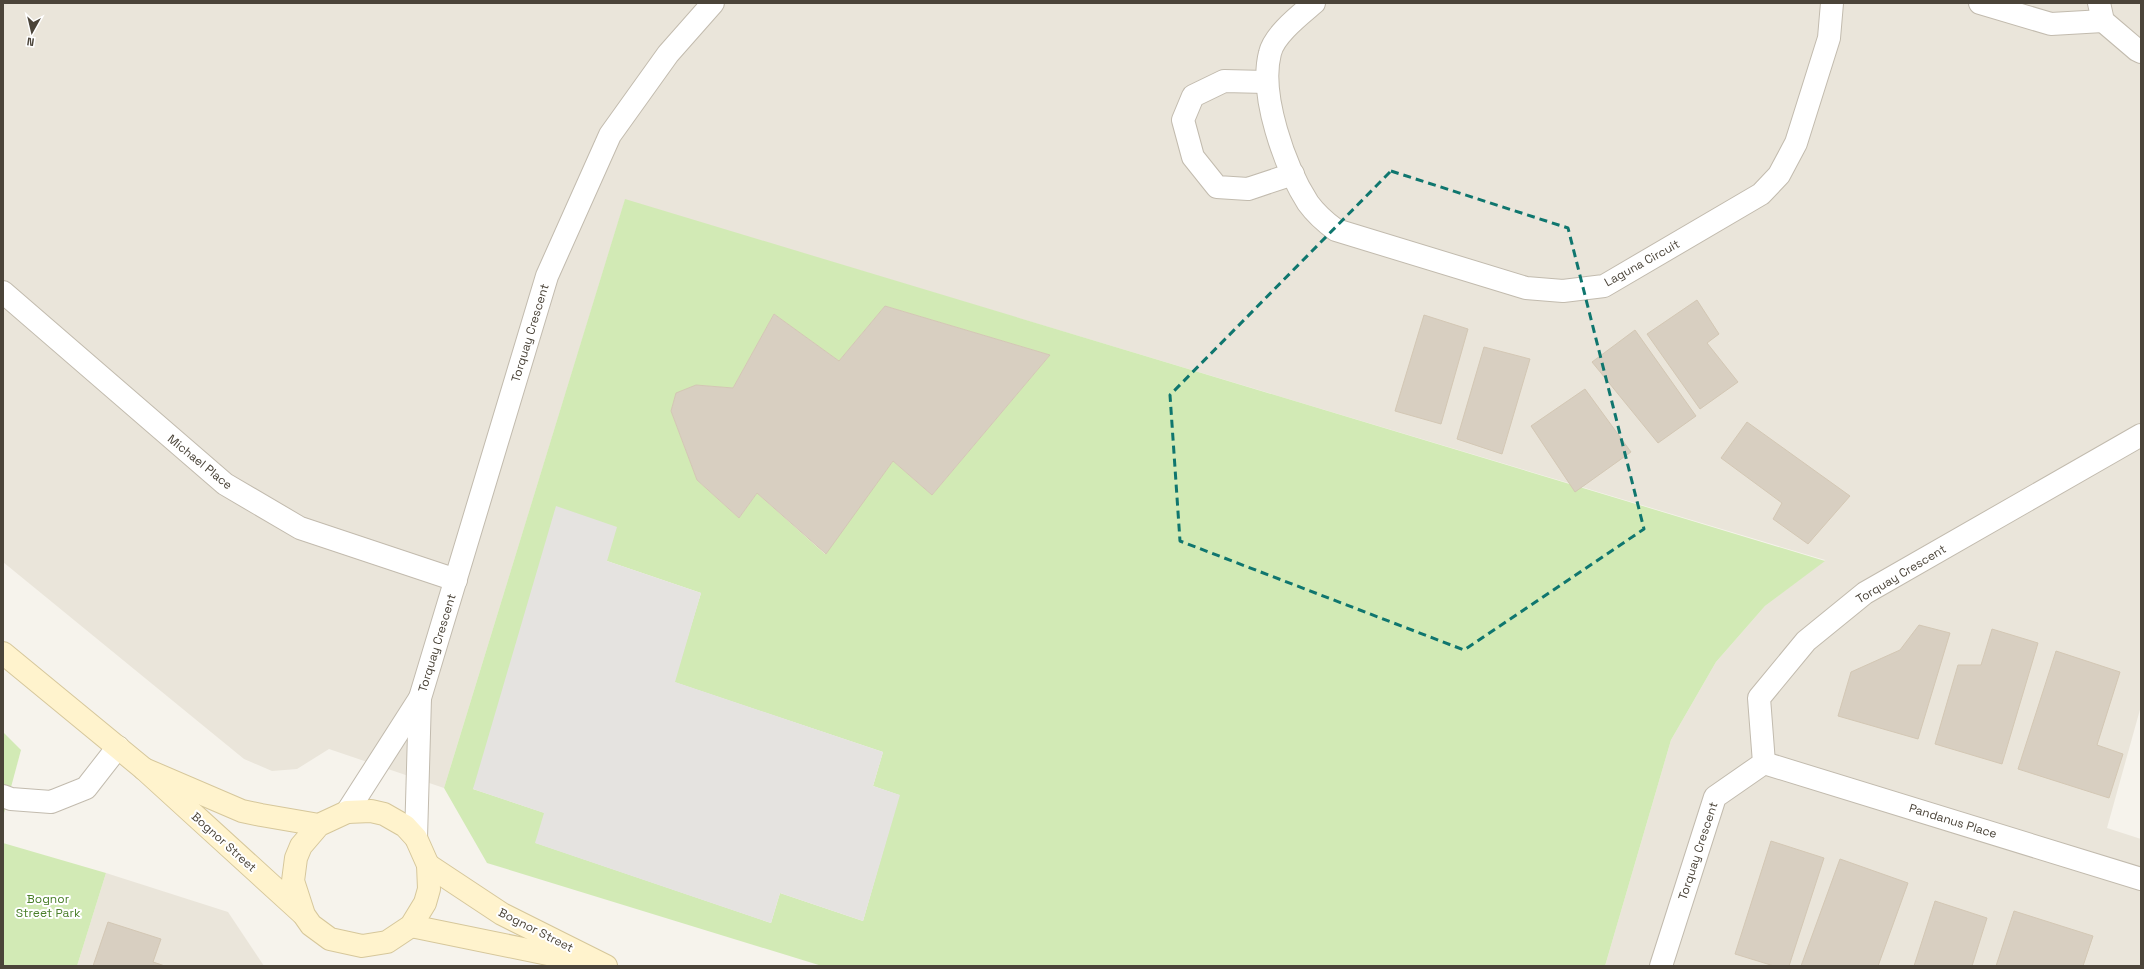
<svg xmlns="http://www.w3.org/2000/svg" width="2144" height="969" viewBox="0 0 2144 969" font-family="'Space Grotesk',sans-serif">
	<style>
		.residential { fill: #eae5da }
		.green { fill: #d2eab5; fill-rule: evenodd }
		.parking { fill: #e5e3e0 }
		.building { fill: #d8cfc1; stroke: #d3c7b4 }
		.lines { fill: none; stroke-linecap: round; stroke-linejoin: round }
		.lane-casing { stroke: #c2bbae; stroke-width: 24 }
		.street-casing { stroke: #c2bbae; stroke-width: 24 }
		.secondary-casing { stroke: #d6c79b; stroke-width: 24 }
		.lane { stroke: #fff; stroke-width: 22 }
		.street { stroke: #fff; stroke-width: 22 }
		.secondary { stroke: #fff3cd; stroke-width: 22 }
		.marked { fill: none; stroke: #0f766e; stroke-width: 3; stroke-dasharray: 8 5; stroke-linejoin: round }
		.labels { text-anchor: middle; stroke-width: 4; stroke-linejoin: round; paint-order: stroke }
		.street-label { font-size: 12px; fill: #4b4439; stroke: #fff }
		.park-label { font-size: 12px; fill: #4a7f2a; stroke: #fff }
	</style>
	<rect width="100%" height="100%" fill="#f6f3ec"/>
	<g class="residential">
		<polygon points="3,3 2141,3 2141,706 2107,828 2141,839 2141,966 1605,966 1671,740 1716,662 1765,606 1825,560 625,200 444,788 329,749 297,769 272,771 244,759 3,562"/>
		<polygon points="106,873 228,912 264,966 77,966"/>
	</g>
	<g class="green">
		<path d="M625,199l1200,362 -60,45 -49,56 -45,78 -66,226h-783l-335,-103 -43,-75zM885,306l165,49 -118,140 -39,-34 -68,93 -68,-61 -18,25 -42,-38 -26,-69 5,-17 20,-9 37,3 41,-74 65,47zM607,561l94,32 -27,89 209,70 -10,34 26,9 -36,126 -83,-28 -9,30 -235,-80 9,-30 -72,-24z"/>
		<polygon points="3,732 21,750 3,817"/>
		<polygon points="3,843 106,873 77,966 3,966"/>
	</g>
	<polygon class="parking" points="556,506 617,527 607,561 701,593 675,682 883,752 873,786 900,795 863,921 780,893 771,923 535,843 544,813 473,789"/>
	<g class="building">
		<polygon points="1697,300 1719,334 1707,343 1738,382 1700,409 1647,334"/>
		<polygon points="885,306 1050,355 932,495 893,461 826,554 757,493 739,518 697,480 671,411 676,393 696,385 733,388 774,314 839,361"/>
		<polygon points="1424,315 1468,329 1441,424 1395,411"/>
		<polygon points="1635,330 1696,416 1658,443 1592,362"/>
		<polygon points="1484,347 1530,359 1502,454 1457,439"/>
		<polygon points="1585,389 1631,452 1575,492 1531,426"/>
		<polygon points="1747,422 1850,496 1808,544 1773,519 1782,503 1721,458"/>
		<polygon points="1919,625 1950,633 1918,739 1838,716 1851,672 1900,650"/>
		<polygon points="1992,629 2038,643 2002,764 1935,744 1958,665 1981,665"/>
		<polygon points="2056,651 2120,672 2097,745 2123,754 2109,798 2018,769"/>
		<polygon points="1771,841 1824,858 1789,966 1774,966 1735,954"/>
		<polygon points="1840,859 1908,883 1878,966 1801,966"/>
		<polygon points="1935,901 1987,918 1972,966 1914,966"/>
		<polygon points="2014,911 2093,936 2083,966 1996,966"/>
		<polygon points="108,922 161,939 153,962 165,966 93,966"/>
	</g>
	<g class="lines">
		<defs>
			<polyline id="lane" points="3,796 11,799 51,802 86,788 118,747"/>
			<g id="street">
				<path d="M1314,3c-14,12 -40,32 -44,50 -11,42 15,114 38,150 8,11 17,19 28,27l190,58 37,3 41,-5 157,-92 18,-19 17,-32 33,-105 3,-35"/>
				<polyline points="1980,3 2051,24 2103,21"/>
				<polyline points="2099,3 2103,21 2137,50 2141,52"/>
				<polyline points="1266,82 1224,81 1193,96 1183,120 1193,157 1217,187 1248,189 1293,174"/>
				<polyline points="3,292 225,484 300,528 456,580"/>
				<polyline points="1764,763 2141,879"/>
				<polyline points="347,812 420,698"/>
				<polyline points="416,838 420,698 547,276 610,135 668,54 713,3"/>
				<polyline points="1661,966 1715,797 1764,763 1759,698 1806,641 1865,593 2141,435"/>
			</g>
			<g id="secondary">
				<polyline points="3,653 144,769 302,913"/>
				<polyline points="144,769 242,811 261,815 319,825 347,812 371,811 384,814 405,826 416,838 428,865 429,889 425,903 411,926 387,942 362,946 330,939 311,925 304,915 293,881 296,858 301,846 319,825"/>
				<polyline points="428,865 502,914 606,966"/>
				<polyline points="411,926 577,960"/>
			</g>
		</defs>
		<use href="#lane" class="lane-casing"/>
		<use href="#street" class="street-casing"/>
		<use href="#secondary" class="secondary-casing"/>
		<use href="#lane" class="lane"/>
		<use href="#street" class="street"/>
		<use href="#secondary" class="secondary"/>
	</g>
	<path class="marked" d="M1391,171l177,57 76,301 -180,121 -284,-109 -10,-146z"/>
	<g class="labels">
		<g class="street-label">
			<text transform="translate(1642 263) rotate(-29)" y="4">Laguna Circuit</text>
			<text transform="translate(530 333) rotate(-73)" y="4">Torquay Crescent</text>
			<text transform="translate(200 462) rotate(39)" y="4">Michael Place</text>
			<text transform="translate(1901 574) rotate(-31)" y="4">Torquay Crescent</text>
			<text transform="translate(437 643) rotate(-73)" y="4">Torquay Crescent</text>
			<text transform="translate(1953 821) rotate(17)" y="4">Pandanus Place</text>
			<text transform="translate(224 842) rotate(42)" y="4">Bognor Street</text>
			<text transform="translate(1698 851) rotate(-72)" y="4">Torquay Crescent</text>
			<text transform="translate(536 930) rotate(27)" y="4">Bognor Street</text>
		</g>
		<g class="park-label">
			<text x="48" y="903">Bognor<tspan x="48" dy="14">Street Park</tspan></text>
		</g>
	</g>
	<rect width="2144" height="969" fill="none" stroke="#4b4439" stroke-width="8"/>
	<g transform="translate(32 32) rotate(188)" stroke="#ffffff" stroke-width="3" paint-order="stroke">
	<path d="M0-3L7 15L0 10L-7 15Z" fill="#4b4439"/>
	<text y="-6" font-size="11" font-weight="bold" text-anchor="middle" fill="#4b4439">N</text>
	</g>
</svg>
